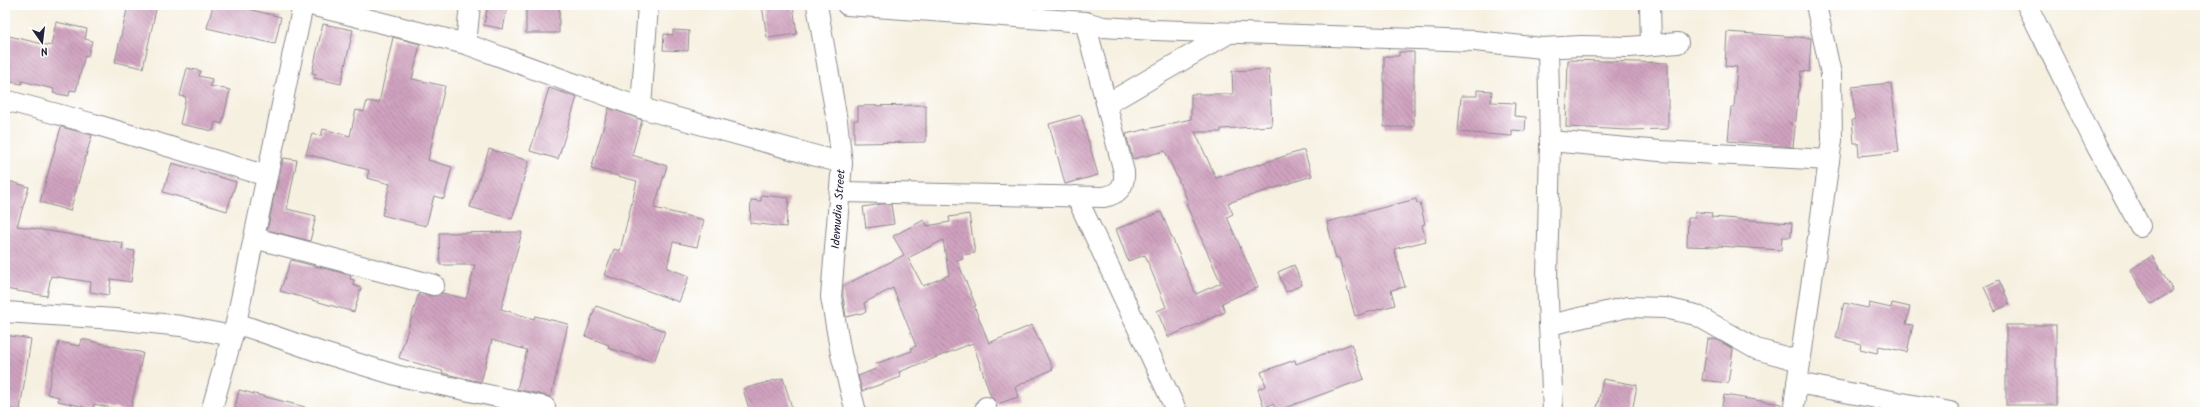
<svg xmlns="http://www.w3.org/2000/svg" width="2210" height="417" viewBox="0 0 2210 417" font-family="Kalam,sans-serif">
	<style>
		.building { fill: url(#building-back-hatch); fill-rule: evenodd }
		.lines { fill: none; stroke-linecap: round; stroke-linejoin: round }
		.street-casing { stroke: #8c898e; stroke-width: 22 }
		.street { stroke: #fff; stroke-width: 20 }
		.labels { text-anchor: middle; stroke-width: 3; stroke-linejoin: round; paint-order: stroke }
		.street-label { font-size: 12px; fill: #22223b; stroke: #fff }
	</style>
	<defs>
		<pattern id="building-back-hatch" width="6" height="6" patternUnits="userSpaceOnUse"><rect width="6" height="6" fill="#d0a3bf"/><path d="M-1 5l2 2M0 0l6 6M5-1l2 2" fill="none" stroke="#a8849c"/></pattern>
	</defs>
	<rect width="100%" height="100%" fill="#fff"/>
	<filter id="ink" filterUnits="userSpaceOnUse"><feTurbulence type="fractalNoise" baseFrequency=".025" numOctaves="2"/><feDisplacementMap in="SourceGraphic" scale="8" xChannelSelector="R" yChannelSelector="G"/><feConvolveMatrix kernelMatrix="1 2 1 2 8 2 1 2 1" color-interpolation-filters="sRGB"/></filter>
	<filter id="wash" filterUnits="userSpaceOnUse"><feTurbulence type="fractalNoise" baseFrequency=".012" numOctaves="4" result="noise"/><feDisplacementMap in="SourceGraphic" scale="16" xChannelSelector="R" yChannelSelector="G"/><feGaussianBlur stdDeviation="0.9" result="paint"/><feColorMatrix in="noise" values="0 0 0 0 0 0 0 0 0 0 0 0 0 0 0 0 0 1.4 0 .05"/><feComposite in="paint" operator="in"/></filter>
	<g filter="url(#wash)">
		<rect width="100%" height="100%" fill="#f6f0e0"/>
		<g id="blocks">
			<g class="building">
				<polygon points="128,5 157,5 143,68 115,62"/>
				<polygon points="213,5 231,5 281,17 275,44 207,28"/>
				<polygon points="488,5 507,8 503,29 484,25"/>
				<rect x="526" y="5" width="33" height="28"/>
				<polygon points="762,5 793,5 797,34 767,38"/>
				<polygon points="56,22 87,29 85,39 92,41 88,56 85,55 76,91 70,90 69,96 53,93 54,89 22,81 22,84 5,81 5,35 51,46"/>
				<polygon points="323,24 353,30 341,84 314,78 316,74 312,73"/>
				<polygon points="673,30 689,31 688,51 663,50 664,34 673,35"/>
				<polygon points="1727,32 1811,38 1809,72 1801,71 1793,147 1728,141 1731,107 1734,107 1737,67 1725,66"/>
				<polygon points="393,37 420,44 412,79 445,86 428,160 452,167 444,199 434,196 426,226 382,215 390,184 367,178 369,170 306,154 312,134 321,136 323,129 350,136 356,110 364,112 367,101 379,103"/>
				<polygon points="1399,52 1414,52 1414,127 1384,127 1384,56 1399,56"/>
				<polygon points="1568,60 1668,63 1668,129 1629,130 1566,127"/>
				<polygon points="187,68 201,71 199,76 212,79 210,86 230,90 222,124 215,122 213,131 180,124 186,97 180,96"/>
				<polygon points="1269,69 1272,126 1221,129 1221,132 1195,132 1216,178 1304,150 1312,176 1228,203 1233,214 1227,217 1258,287 1222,303 1225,312 1168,337 1157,311 1166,307 1145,255 1128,261 1116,229 1161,212 1196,294 1221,283 1186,204 1189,203 1165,151 1133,159 1126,134 1191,119 1191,94 1233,94 1232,71"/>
				<polygon points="1891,83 1899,152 1859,156 1858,143 1854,143 1852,120 1855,119 1852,87"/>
				<polygon points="549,88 577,97 558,159 530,151"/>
				<polygon points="1477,90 1492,91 1491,102 1515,103 1514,116 1526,117 1525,131 1512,130 1512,136 1458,132 1461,96 1477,96"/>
				<polygon points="926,105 926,142 854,143 854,120 858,120 858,106"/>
				<polygon points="609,108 642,120 632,155 667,166 654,208 704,220 697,247 673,242 667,268 689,276 679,302 604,275 614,249 620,251 637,181 591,169"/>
				<polygon points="1081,115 1098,175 1065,184 1049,124"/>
				<polygon points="61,127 92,135 70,211 40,202"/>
				<polygon points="489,149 529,161 512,219 470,207"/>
				<polygon points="283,158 297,160 287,209 316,216 310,241 267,230"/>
				<polygon points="172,163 236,182 227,211 163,192"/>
				<polygon points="5,180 29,187 17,226 123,243 122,249 135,251 131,282 111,279 109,295 90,292 91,282 51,276 47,296 5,289"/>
				<polygon points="761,195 789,198 786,227 750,223 751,200 761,201"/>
				<polygon points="1416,199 1417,203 1420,203 1425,224 1422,225 1426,241 1394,249 1405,287 1391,290 1395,305 1355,316 1339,258 1336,259 1327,222"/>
				<polygon points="882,204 891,204 894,224 866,228 863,207"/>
				<polygon points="1696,212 1712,213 1711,217 1792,223 1791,237 1782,237 1781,250 1718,246 1718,247 1687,246 1688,218 1695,218"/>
				<path d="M969,214l6,39 -13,2 1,4 -6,1 19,46h-2l15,37 43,-18 21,44 -38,18 3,10 -21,7 -6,-7 -18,-54 -74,29 2,5 -39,14 -4,-15 18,-7 -1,-5 37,-13 -1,-3 5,-2 -23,-58 -29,15 2,9 -20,5 -3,-21v-10l61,-31 -11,-19 31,-16 3,6 23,-4 -1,-5zM943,240l6,35 -26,11 -15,-28z"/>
				<polygon points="522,232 501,309 534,319 535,316 568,324 551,397 517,389 527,350 492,340 481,382 442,373 443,371 399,358 419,293 431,296 442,293 466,299 475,265 440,265 439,233"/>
				<polygon points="2152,256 2173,291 2151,304 2130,270"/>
				<polygon points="291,260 351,275 350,279 354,280 353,285 361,288 354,312 280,291"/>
				<polygon points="1294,265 1302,285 1286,292 1278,272"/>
				<polygon points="1999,280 2010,304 1995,311 1984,287"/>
				<polygon points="1844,303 1868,308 1869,303 1891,308 1892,303 1910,307 1906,324 1913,325 1907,352 1879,346 1877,353 1860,349 1861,344 1836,338"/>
				<polygon points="596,306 665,331 654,362 608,348 609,345 585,336"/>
				<rect x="2006" y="325" width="50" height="80"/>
				<polygon points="5,335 31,339 20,410 5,407"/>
				<polygon points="82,339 143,353 130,412 94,404 93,409 58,401 59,397 47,394 59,342 80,346"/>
				<polygon points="1708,339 1718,340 1733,349 1728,383 1702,380"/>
				<polygon points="1351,344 1364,379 1276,411 1273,404 1264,407 1258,389 1266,386 1261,372 1295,360 1296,364"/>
				<polygon points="783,378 792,408 778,412 750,412 743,389"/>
				<polygon points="1603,379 1637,385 1632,412 1597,408"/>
				<polygon points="239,390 305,407 304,412 234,412"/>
				<polygon points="1724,395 1781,404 1781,412 1721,412"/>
			</g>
		</g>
	</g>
	<g filter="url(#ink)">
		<use href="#blocks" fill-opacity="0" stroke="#8c898e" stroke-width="1"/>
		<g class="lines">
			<defs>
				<g id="street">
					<polyline points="311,5 466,44 641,108 648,5"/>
					<polyline points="817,5 837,121 842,163 831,297 841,354 856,412"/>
					<polyline points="847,5 1085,22"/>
					<polyline points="1650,5 1651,45"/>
					<polyline points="2027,5 2096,145 2140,226"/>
					<polyline points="466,44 470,5"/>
					<polyline points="1548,48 1550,145 1547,279 1553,412"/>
					<polyline points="5,100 94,124 267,176"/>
					<polyline points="1107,104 1229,33"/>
					<polyline points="641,108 842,163"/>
					<polyline points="1550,141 1660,151 1829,160"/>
					<path d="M841,192l263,5c14,-3 21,-9 20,-25l-39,-150 18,5 51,3 321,11 67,7 39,-2 48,1 49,-4"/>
					<polyline points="1076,196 1177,412"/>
					<polyline points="254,238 434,285"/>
					<polyline points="5,312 115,319 181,326 232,336"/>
					<polyline points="236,323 320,352 399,376 545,407"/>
					<polyline points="1549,325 1628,307 1665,308 1696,315 1756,349 1800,361"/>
					<polyline points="1797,383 1950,412"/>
					<polyline points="211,412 236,323 303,5"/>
					<polyline points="985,412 986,407"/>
					<polyline points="1793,412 1832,140 1831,74 1816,5"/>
				</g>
			</defs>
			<use href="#street" class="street-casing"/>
			<use href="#street" class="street"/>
		</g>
	</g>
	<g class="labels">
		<g class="street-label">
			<text transform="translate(838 209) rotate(-86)" y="4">Idemudia Street</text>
		</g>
	</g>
	<rect width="2210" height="417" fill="none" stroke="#fff" stroke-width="20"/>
	<g transform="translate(42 42) rotate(166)" stroke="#ffffff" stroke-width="3" paint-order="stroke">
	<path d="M0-3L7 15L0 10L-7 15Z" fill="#22223b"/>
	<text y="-6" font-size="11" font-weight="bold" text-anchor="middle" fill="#22223b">N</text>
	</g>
</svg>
